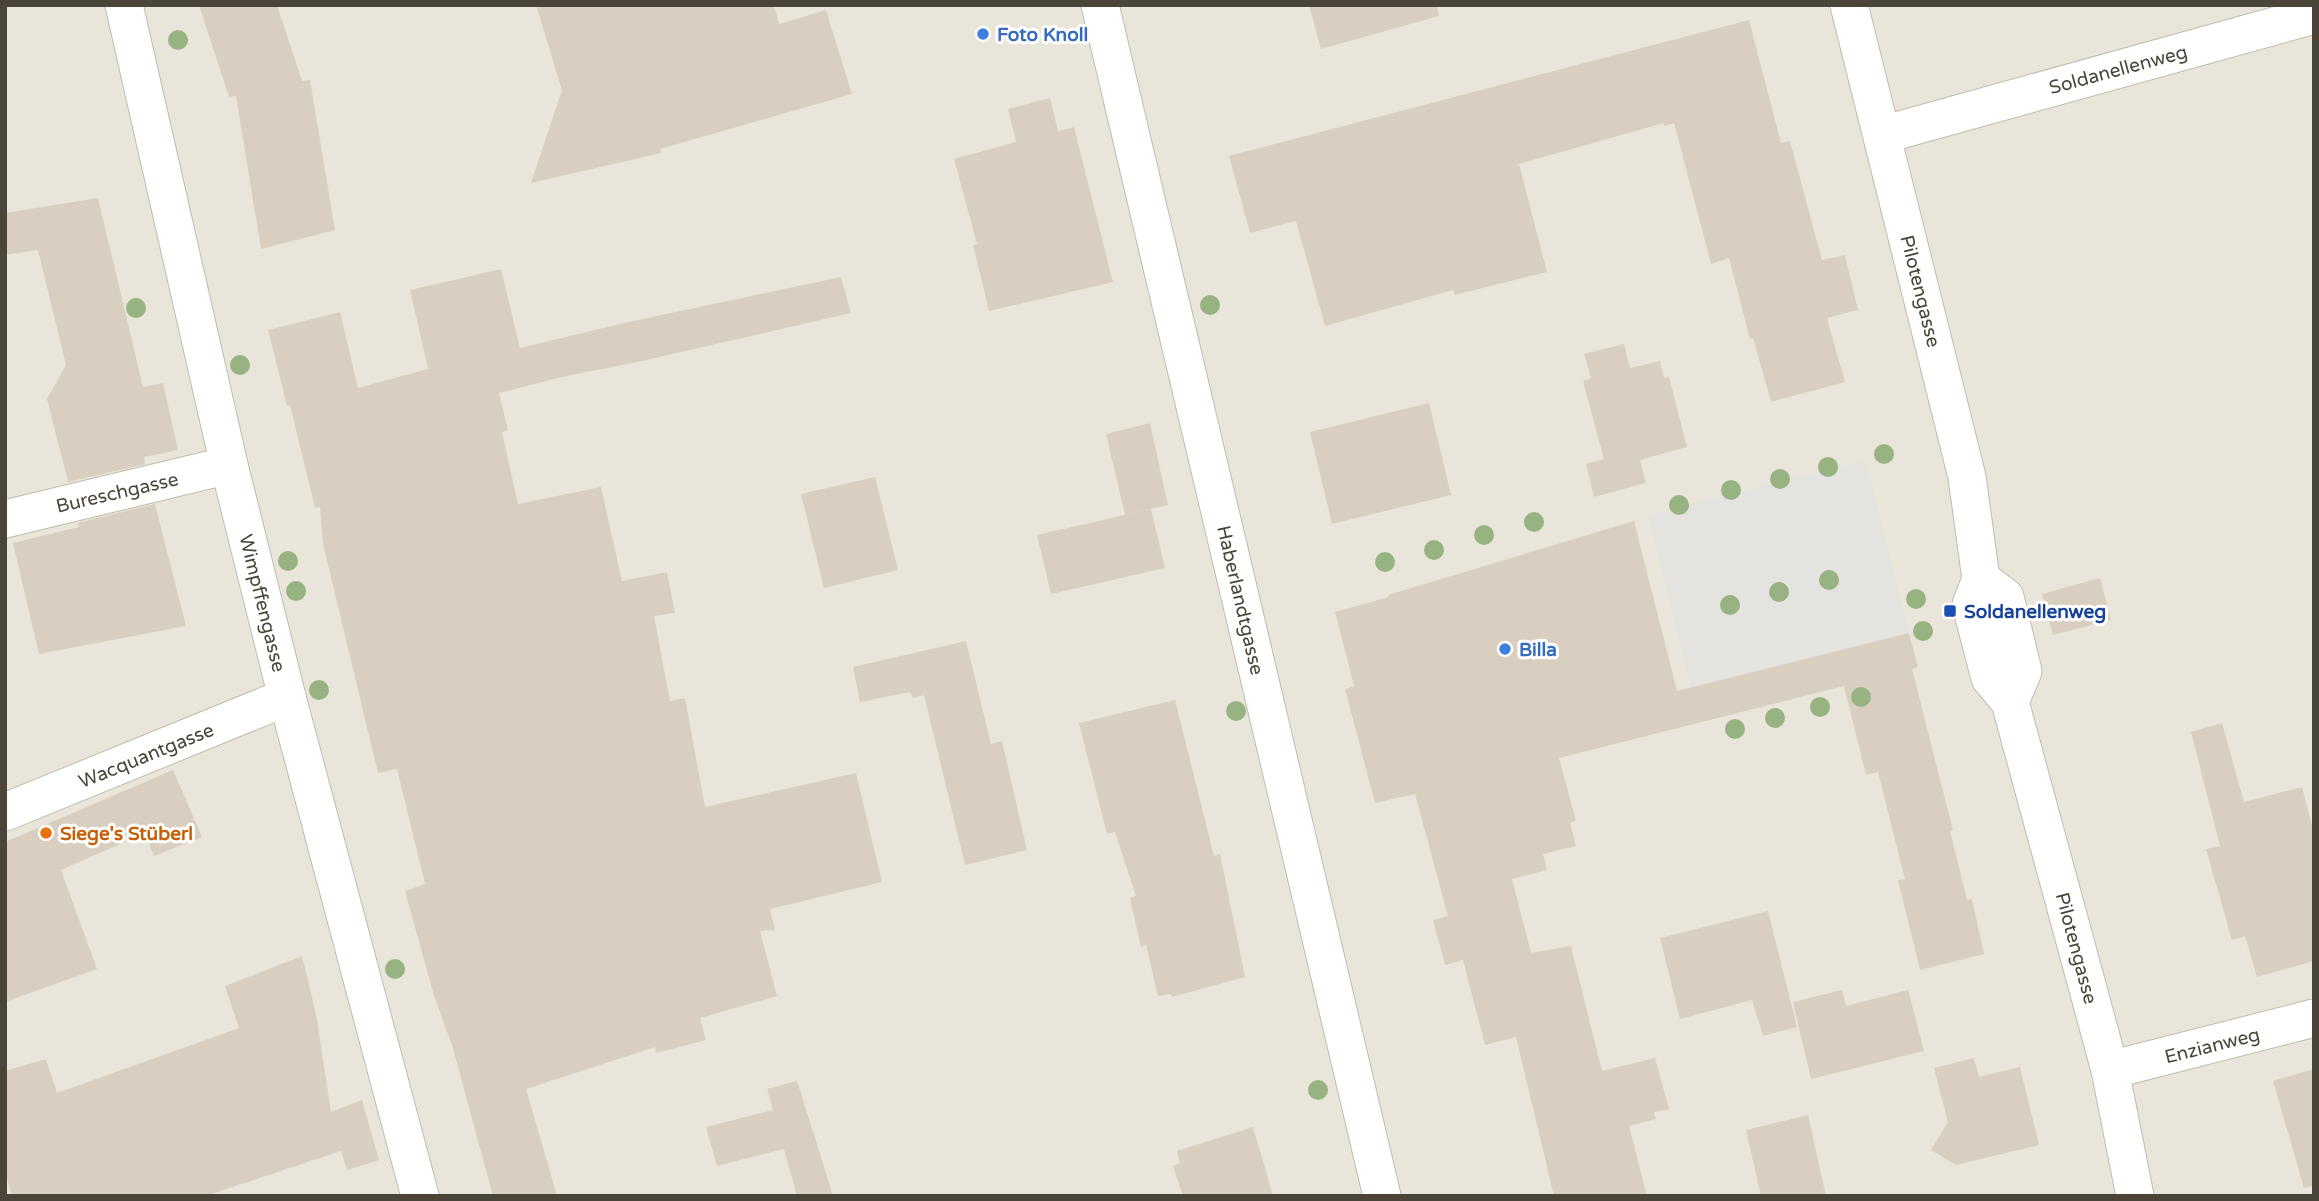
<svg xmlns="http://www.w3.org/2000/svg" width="2319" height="1201" viewBox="0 0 2319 1201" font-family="'Varela Round',sans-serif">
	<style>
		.residential { fill: #eae5da }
		.parking { fill: #e5e3e0 }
		.building { fill: #d8cfc1 }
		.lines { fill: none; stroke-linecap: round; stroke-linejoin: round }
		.street-casing { stroke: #c2bbae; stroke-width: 39 }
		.street { stroke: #fff; stroke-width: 37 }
		.tree { fill: #97b381 }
		.shop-dot { fill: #3f7fe0; stroke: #fff; stroke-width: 2.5 }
		.transit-dot { fill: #1a4fb4; stroke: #fff; stroke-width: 2.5 }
		.food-dot { fill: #e8710a; stroke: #fff; stroke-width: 2.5 }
		.labels { text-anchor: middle; stroke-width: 6; stroke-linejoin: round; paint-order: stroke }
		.shop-label { font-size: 19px; font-weight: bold; fill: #366cbe; stroke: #fff; text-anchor: start }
		.street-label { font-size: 19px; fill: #4b4439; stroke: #fff }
		.transit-label { font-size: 19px; font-weight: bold; fill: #164399; stroke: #fff; text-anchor: start }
		.food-label { font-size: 19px; font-weight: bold; fill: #c56008; stroke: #fff; text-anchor: start }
	</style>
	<rect width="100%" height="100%" fill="#f6f3ec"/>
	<rect class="residential" x="5" y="5" width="2309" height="1191"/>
	<polygon class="parking" points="1865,460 1918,667 1725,717 1717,683 1691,688 1648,515"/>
	<g class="building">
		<polygon points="199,5 277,5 302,81 310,80 335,230 261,249 236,96 229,97"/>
		<polygon points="536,5 774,5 779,24 826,10 852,94 660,149 661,153 531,183 562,90"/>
		<polygon points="1309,5 1437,5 1439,16 1321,49"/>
		<polygon points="1749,20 1781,143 1790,141 1822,260 1845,255 1858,310 1827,318 1845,382 1771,402 1753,338 1750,339 1729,258 1711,264 1674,123 1664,126 1664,123 1519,164 1547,272 1455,295 1453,290 1325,326 1296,221 1250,233 1229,156"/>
		<polygon points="1050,98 1058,131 1074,127 1113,282 989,311 973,245 977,244 954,159 1016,142 1008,109"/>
		<polygon points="98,198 143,387 163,383 178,450 144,457 145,464 68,482 47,399 66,365 38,250 5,255 5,213"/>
		<polygon points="501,269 520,348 624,323 841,277 851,313 633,363 566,376 499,393 508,430 502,432 518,504 601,487 622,581 667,572 675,613 654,616 670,701 685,698 705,807 856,773 882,882 770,909 775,930 760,931 777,996 700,1018 706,1040 656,1053 655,1047 526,1089 557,1196 493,1196 452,1045 434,996 405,891 425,884 397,769 378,773 323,544 320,507 315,508 290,405 287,406 268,330 340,312 358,388 428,369 410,290"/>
		<polygon points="1624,344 1630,368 1660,361 1664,378 1669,377 1687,447 1640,460 1646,483 1594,497 1586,464 1604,459 1583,381 1591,378 1584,354"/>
		<polygon points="1429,403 1451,495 1332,524 1310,432"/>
		<polygon points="1150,423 1168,505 1125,515 1106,434"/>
		<polygon points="875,477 898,570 824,588 801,494"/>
		<polygon points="155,504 186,626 39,654 13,543 79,527 78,523"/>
		<polygon points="1151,509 1165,568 1051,594 1037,535"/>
		<polygon points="1634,521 1677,691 1909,633 1918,667 1912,669 1953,830 1950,831 1967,900 1972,899 1984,954 1920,970 1898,880 1905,879 1878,772 1866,775 1844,686 1559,758 1576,821 1570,823 1576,846 1543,854 1547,870 1512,879 1531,953 1571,946 1602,1071 1655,1058 1669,1109 1654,1112 1656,1119 1629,1126 1647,1196 1554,1196 1516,1037 1485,1045 1463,960 1445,965 1433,920 1448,916 1415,794 1375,803 1345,689 1354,686 1335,612 1389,597 1388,595"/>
		<polygon points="2100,578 2111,620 2053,635 2042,594"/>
		<polygon points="966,641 991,744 1002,741 1027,850 965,865 924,695 913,698 910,692 860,702 853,667"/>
		<polygon points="1175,700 1214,856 1220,854 1245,977 1172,997 1171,994 1158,996 1146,945 1141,947 1130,898 1136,896 1115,832 1107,834 1079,723"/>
		<polygon points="2222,723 2244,802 2302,787 2314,834 2314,961 2257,977 2245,936 2232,940 2206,849 2220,846 2191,732"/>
		<polygon points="173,770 202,837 154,856 145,833 61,870 97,969 5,1002 5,842"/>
		<polygon points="1768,911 1797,1027 1763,1036 1752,1000 1680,1019 1660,938"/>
		<polygon points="302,956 316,1014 331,1112 362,1100 379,1160 347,1170 341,1151 205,1196 12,1196 5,1172 5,1071 46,1059 57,1093 239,1028 225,986"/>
		<polygon points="1842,990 1846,1006 1908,990 1924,1051 1811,1079 1793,1002"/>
		<polygon points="1974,1058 1979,1077 2020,1067 2039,1145 1956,1165 1931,1150 1948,1122 1934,1068"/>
		<polygon points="2314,1069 2314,1186 2304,1188 2273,1081"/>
		<polygon points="797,1081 816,1141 833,1196 797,1196 784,1149 717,1166 706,1127 773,1110 767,1089"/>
		<polygon points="1808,1115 1826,1196 1761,1196 1746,1130"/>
		<polygon points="1253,1127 1273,1196 1183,1196 1173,1166 1180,1163 1177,1151"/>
	</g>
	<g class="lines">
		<defs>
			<g id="street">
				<polyline points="124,5 229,465 287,697 420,1196"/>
				<polyline points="1100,5 1382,1196"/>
				<polyline points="1849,5 1967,477 1981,579 1971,605 1990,678 2010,702 2110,1070 2135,1196"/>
				<polyline points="1882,135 2314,15"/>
				<polyline points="5,519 229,465"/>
				<polyline points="1981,579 2005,597 2023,671 2010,702"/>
				<polyline points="5,812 287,697"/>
				<polyline points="2110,1070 2314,1018"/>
			</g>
		</defs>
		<use href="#street" class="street-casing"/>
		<use href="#street" class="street"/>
	</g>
	<g class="tree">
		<circle cx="178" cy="40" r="10"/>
		<circle cx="1210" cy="305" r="10"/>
		<circle cx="136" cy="308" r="10"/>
		<circle cx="240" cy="365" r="10"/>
		<circle cx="1884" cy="454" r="10"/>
		<circle cx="1828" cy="467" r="10"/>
		<circle cx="1780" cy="479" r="10"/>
		<circle cx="1731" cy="490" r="10"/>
		<circle cx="1679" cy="505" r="10"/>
		<circle cx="1534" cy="522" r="10"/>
		<circle cx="1484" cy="535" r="10"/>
		<circle cx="1434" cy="550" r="10"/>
		<circle cx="288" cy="561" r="10"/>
		<circle cx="1385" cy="562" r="10"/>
		<circle cx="1829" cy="580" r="10"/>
		<circle cx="296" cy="591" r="10"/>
		<circle cx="1779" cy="592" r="10"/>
		<circle cx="1916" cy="599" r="10"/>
		<circle cx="1730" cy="605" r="10"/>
		<circle cx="1923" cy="631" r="10"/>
		<circle cx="319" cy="690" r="10"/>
		<circle cx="1861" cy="697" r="10"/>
		<circle cx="1820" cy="707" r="10"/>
		<circle cx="1236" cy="711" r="10"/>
		<circle cx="1775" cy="718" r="10"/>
		<circle cx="1735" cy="729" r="10"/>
		<circle cx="395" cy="969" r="10"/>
		<circle cx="1318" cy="1090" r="10"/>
	</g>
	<g class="shop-dot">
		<circle cx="983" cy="34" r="7"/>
		<circle cx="1505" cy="649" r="7"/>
	</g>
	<rect class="transit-dot" x="1943" y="604" width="14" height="14" rx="3.5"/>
	<circle class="food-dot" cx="46" cy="833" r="7"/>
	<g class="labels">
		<g class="shop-label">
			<text x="997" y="41">Foto Knoll</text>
			<text x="1519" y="656">Billa</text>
		</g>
		<g class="street-label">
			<text transform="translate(2118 69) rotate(-15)" y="7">Soldanellenweg</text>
			<text transform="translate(1921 291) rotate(76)" y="7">Pilotengasse</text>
			<text transform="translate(117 492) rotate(-13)" y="7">Bureschgasse</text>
			<text transform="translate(1241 600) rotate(77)" y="7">Haberlandtgasse</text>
			<text transform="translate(263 603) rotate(76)" y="7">Wimpffengasse</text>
			<text transform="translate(146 755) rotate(-22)" y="7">Wacquantgasse</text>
			<text transform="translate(2077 948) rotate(75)" y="7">Pilotengasse</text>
			<text transform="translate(2212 1045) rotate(-14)" y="7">Enzianweg</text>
		</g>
		<g class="transit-label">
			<text x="1964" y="618">Soldanellenweg</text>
		</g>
		<g class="food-label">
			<text x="60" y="840">Siege's Stüberl</text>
		</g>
	</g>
	<rect width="2319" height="1201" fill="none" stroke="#4b4439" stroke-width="14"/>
</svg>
